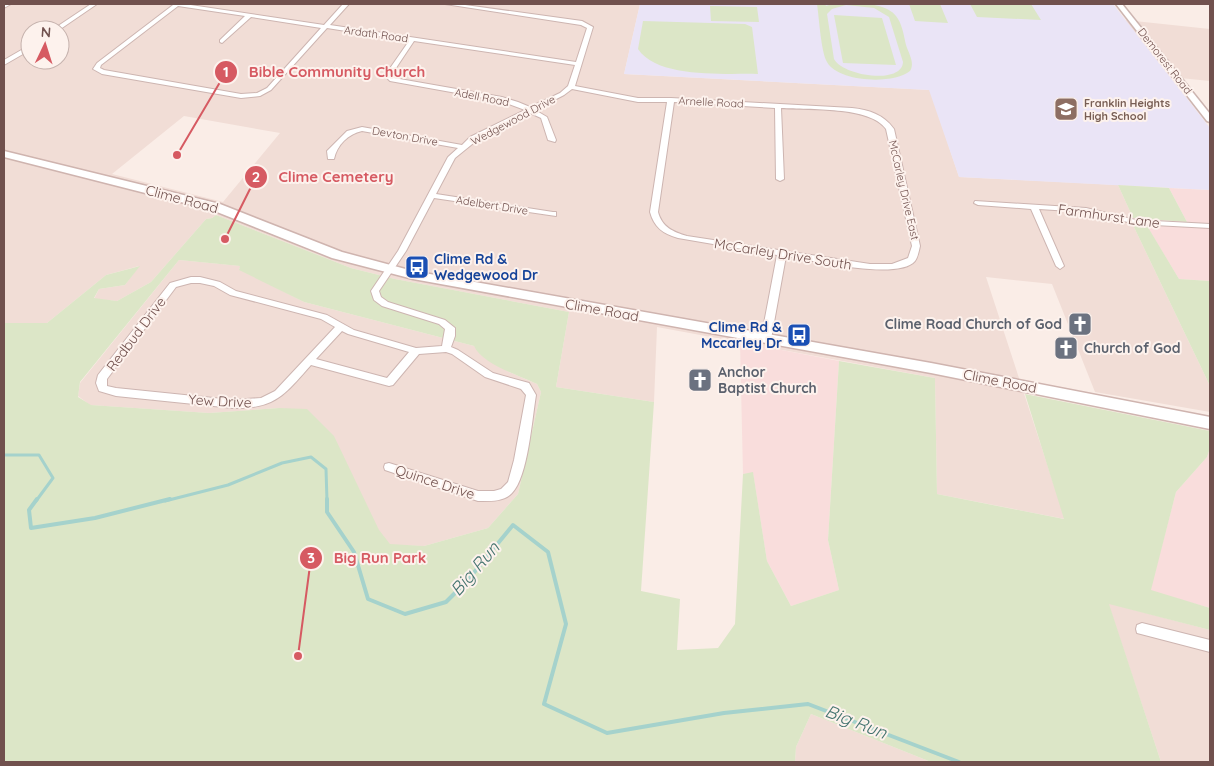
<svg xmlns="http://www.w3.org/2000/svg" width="1214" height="766" font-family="Quicksand,sans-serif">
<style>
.residential{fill:#f1ddd6;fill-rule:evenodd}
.commercial{fill:#f9dddc}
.education{fill:#eae4f6}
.green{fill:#dce6c7;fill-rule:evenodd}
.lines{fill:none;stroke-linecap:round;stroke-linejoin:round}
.stream-far1{stroke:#a5d2cc;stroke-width:3}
.stream{stroke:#a5d2cc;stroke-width:4}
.minor-casing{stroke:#cdb5b1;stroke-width:2}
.tertiary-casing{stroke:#cdb5b1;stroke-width:3}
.secondary-casing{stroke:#cfb4af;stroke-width:3}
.minor{fill:#fff;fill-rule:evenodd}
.tertiary{fill:#fff;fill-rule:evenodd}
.secondary{fill:#fff;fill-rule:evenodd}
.labels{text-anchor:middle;stroke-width:4;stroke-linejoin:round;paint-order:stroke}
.far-street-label{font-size:11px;fill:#71514e;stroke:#fdf2ed}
.far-education-label{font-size:11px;font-weight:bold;fill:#785e54;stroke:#fdf2ed;text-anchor:start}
.street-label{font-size:14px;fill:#71514e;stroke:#fdf2ed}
.transit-label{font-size:14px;font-weight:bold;fill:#164399;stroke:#fdf2ed;text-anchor:start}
.worship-label{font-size:14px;font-weight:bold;fill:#5b616d;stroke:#fdf2ed;text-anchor:start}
.near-water-label{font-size:18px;font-style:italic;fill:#44746f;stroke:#fdf2ed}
.leader{fill:none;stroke:#d65a62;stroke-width:2}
.callout-dot{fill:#d65a62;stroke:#fdf2ed;stroke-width:2}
.mark-label{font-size:15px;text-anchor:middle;font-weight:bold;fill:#fff}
.callout-label{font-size:15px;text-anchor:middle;font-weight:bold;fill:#d65a62;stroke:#fdf2ed;stroke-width:4;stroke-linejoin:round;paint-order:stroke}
</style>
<rect width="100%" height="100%" fill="#faede7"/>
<path class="residential" d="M4,4H640L624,74L930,90L959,177L1118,185L1133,218L1132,223L1210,386V412L1095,392L1052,284L986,277L1065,519L937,494L935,378L657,327L654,402L556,387L569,312L395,279L351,268L216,215L212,218L206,219L151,282L117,301L94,299L99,289L125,285L139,266L106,275L47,323H4ZM30,30H60V60H30ZM184,116L280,133L223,202L112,174Z
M1125,20L1210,29V81L1170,77Z
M179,260L241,266L239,269L304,302L474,346L507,371L537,384L541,392L518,494L488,528L424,546L390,545L279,408L209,413L90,405L78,396L80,383Z
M1108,603L1210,630V762H1161Z
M811,714L931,762H795L796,747Z"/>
<path class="commercial" d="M1169,188L1210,190V281L1179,279L1143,220L1187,222Z
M740,342L839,361L828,540L839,590L791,606L767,561L753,473L743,474Z
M1210,448V608L1150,591L1176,492L1207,457Z"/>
<path class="education" d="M640,4H1113L1210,128V190L959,177L929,90L624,74Z"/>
<path class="green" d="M817,4H825L826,6C842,0 885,1 896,16C902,23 904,36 906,45C909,54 915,63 910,71C893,85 838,82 827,62C821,52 819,17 817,4ZM846,5L874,8L889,17L903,62C902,85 843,76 834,59L827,14L832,9Z
M909,4H940L948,23L915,21Z
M970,4H1031L1041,20L977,17Z
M710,6L757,7L759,22L711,21Z
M834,15L882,18L896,65L843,63Z
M643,21L745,24L752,27L758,74C725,73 658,79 638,49Z
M1118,185L1169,188L1187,222L1133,218Z
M216,215L351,268L395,279L569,312L556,387L654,402L641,591L680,599L677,650L718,648L735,624L743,474L753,472L767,561L791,606L839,590L828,540L839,361L935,378L937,494L1064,519L1025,394L1210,431V448L1207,457L1176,492L1151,590L1210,608V630L1109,604L1161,762H931L811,714L796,747L795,762H4V323H47L106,275L140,266L125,285L99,289L94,298L117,301L151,282L206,219L212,218ZM179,260L240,266L239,270L304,302L474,346C482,364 520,376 537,384L541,392L518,494L488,528L424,546L390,544L379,530L334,436L307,409L279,408L209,413L91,405L78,397L80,382Z
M1132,223L1146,224L1179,279L1210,281V386Z"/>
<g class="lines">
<path class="stream-far1" d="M4,455H39L53,478L36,501
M165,501L228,485L282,463L311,457L326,469L327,501"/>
<path class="stream" d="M37,499L29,510L31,528L95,518L170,499
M327,499V512L354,552L368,599L405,614L446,602L467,581L513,525L548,552L566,624L544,704L607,733L724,713L808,704L959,762"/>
<g class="minor-casing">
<path id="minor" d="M4,4H11L4,8Z
M91,4H97L59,30H52Z
M171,4H184L324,25L343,4H349L330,25L576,62L587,28L581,25L445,4H458L582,21L593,27L575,86L638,98H671L852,108C869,110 883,114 894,129L920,246C919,250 918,257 915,261C898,281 811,260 786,256L771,339L766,342L763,341L761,339L777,255L678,238C663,234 654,227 650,212L667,102H638L572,89L564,95L535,110L547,117L556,140L555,142L548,140L541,118L530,113L476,141L455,158L436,194L553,212H556V216L434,198L406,251L379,291L381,297L388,302L445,320L455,328V336L451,347L458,350L493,373L529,383L536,395C532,419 528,477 512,493C504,502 489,501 478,501L385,470L384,467L385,464L389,463L478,491H494L501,489L508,482L514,460L526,395L521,389L485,377L452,354L446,352L419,354L393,385L389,386L311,365C285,394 276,409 233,408L116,396L99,391L96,383L98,375L170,283L191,277H200L220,282L236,291L327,315L354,330L416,348L442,346L445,329L439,324L382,306L374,300L371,291L398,251L448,157L458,148L362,131C348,134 337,145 334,159H328L327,151L347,131L362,127L462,145L470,137L525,110L501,101L390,81L386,77V74L409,41L327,28L271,90L260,96L241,98L102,74L93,69L97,63L173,5ZM178,6L245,16L220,40V42L222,43L251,17L321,28L267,88L257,93L241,94L104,70L100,68L101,65ZM414,41L575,65L568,86L560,93L530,107L518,102L502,97L394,78L392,74ZM674,102L775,108L776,179L780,181L784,179L781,108C809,110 870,106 886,129L912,246L908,258L892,264H870L687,236C673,232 662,227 658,212ZM191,283H200L214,286L230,295L321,319L335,327L275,391L261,398L233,400L116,388L107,386V379L176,287ZM342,331L348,334L409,352L387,378L316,359Z
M30,45V50L4,65V60Z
M975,201L1086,208L1136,220L1210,224V228L1136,224L1086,212L1039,209L1064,266L1060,269L1056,266L1031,209L978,205L974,203Z
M1142,623L1210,640V652L1137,633L1136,629L1137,625Z"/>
</g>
<g class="tertiary-casing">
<path id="tertiary" d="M1116,4H1122L1210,114V122L1207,121Z"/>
</g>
<g class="secondary-casing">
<path id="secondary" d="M4,151L220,204L342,252L413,271L931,363L1210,417V429L931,373L413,279L332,258L212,210L4,157Z"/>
</g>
<use href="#minor" class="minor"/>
<use href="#tertiary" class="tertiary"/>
<use href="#secondary" class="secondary"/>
</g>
<defs>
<g id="school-square" transform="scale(1.25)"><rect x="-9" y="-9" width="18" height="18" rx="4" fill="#8d6e63" stroke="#fdf2ed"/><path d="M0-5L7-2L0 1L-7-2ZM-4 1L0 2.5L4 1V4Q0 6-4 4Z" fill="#fff"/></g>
<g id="bus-square" transform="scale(1.25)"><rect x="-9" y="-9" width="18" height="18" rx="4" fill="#1a4fb4" stroke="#fdf2ed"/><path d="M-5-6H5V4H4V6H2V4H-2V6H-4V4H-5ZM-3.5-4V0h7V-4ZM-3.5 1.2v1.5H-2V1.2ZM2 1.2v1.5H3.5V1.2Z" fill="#fff"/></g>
<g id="church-square" transform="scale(1.25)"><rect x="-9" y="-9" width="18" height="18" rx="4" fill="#6b7280" stroke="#fdf2ed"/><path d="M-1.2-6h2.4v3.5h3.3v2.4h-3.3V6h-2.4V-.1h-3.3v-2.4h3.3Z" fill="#fff"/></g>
</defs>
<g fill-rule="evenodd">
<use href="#school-square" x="1066" y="109"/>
<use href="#bus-square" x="417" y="267"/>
<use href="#church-square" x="1080" y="324"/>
<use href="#bus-square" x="799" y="335"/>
<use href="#church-square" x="1066" y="348"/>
<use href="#church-square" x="700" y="380"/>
</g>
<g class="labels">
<g class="far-street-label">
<text transform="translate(376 34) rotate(8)" y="4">Ardath Road</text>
<text transform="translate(1165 61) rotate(52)" y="4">Demorest Road</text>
<text transform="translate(482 97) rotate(11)" y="4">Adell Road</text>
<text transform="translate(711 102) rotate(3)" y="4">Arnelle Road</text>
<text transform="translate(513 120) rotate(-28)" y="4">Wedgewood Drive</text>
<text transform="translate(405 136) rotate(10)" y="4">Devton Drive</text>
<text transform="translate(904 190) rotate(77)" y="4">McCarley Drive East</text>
<text transform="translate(492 205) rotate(9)" y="4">Adelbert Drive</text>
</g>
<g class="far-education-label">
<text x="1084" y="107">Franklin Heights<tspan x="1084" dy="13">High School</tspan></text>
</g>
<g class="street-label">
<text transform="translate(182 199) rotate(15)" y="5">Clime Road</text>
<text transform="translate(1109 216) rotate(8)" y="5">Farmhurst Lane</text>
<text transform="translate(783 254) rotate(9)" y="5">McCarley Drive South</text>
<text transform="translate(602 310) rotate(10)" y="5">Clime Road</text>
<text transform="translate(136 334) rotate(-53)" y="5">Redbud Drive</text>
<text transform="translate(1000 381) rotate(11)" y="5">Clime Road</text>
<text transform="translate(220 401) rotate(3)" y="5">Yew Drive</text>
<text transform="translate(435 482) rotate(18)" y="5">Quince Drive</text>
</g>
<g class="transit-label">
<text x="434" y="264">Clime Rd &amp;<tspan x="434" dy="16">Wedgewood Dr</tspan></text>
<text x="782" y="332" text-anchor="end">Clime Rd &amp;<tspan x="782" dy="16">Mccarley Dr</tspan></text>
</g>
<g class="worship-label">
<text x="1062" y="329" text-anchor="end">Clime Road Church of God</text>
<text x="1084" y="353">Church of God</text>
<text x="718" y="377">Anchor<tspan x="718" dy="16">Baptist Church</tspan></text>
</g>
<g class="near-water-label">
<text transform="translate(475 569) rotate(-49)" y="6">Big Run</text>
<text transform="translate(856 722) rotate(21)" y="6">Big Run</text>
</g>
</g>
<path class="leader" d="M177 155L226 72M225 239L256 177M298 656L311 558"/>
<g class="callout-dot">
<circle cx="177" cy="155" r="5"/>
<circle cx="225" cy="239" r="5"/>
<circle cx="298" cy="656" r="5"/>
<circle cx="226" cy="72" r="12"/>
<circle cx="256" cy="177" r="12"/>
<circle cx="311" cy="558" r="12"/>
</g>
<g class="mark-label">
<text x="226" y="77">1</text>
<text x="256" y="182">2</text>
<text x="311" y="563">3</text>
</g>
<g class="callout-label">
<text x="337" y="77">Bible Community Church</text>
<text x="336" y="182">Clime Cemetery</text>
<text x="380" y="563">Big Run Park</text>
</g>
<rect width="1214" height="766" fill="none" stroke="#71514e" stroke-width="10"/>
<g transform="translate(45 45) rotate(4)"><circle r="24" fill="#fdf2ed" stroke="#c5b2ad"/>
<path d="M0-4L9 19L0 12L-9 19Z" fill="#d65a62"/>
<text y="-8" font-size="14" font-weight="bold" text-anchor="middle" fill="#71514e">N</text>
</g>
</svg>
